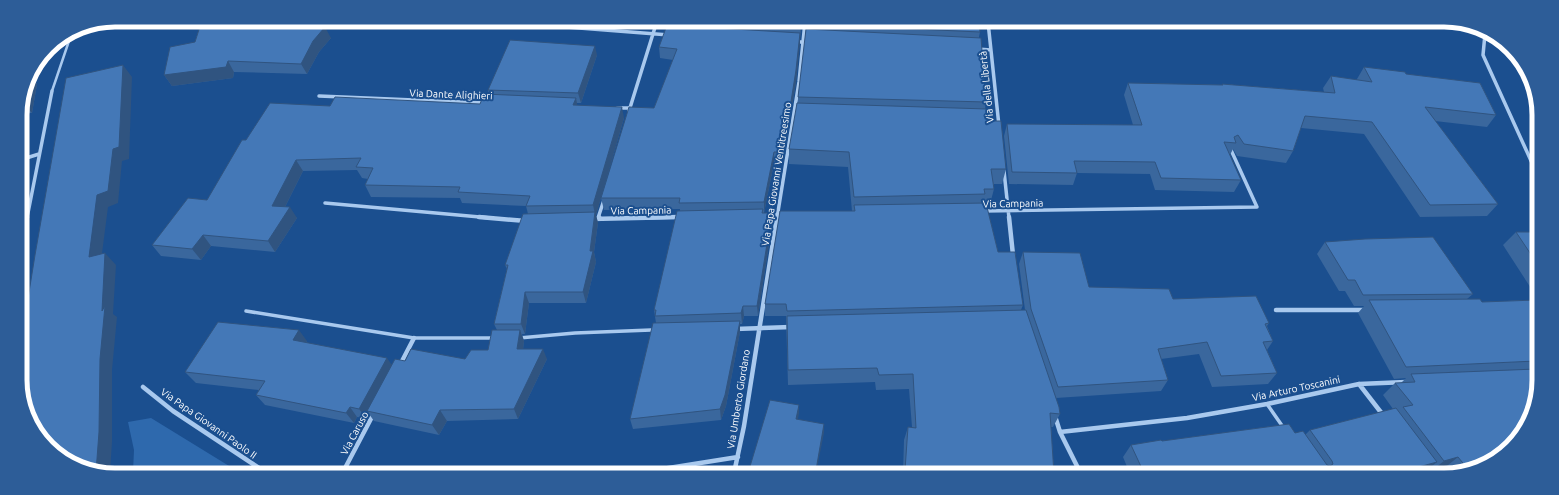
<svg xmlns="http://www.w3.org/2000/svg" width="1559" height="495" font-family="Ubuntu,sans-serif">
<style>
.green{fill:#2e69ad}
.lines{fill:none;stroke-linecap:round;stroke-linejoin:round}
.service-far1{stroke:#a9c9ee;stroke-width:2.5}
.service{stroke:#a9c9ee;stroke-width:3.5}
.minor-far1{stroke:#a9c9ee;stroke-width:3.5}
.minor{stroke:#a9c9ee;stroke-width:4.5}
.wall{fill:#3a679d}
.shaded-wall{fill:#305480}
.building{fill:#4478b7;stroke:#305480}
.labels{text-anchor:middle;stroke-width:4;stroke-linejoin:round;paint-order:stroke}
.street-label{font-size:10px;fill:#fff;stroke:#1b4f8f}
.rim{fill:none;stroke:#fff;stroke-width:5}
</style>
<rect width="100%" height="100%" fill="#1b4f8f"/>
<path class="green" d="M151,418L234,469L236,472H133L134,450L128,422Z"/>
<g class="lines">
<path class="service-far1" d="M52,91L72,32"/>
<path class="service" d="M246,311L414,338H494
M519,338L575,333L651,330
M1267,404L1283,427"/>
<path class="minor-far1" d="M490,21L669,35
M988,22L999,126
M1485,34L1483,55L1537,174
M795,42H810
M977,49L991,50
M319,96L485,103
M617,108H630
M629,111L657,21
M20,160L39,154
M1004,171L1009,218
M325,203L491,218
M983,211L1257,207L1231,150
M767,215H784
M27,218L52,91
M598,218L604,200
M643,218L680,217
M777,218L799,82L805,22"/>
<path class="minor" d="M479,217L526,221
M1009,217L1013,255
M591,219L680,217
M598,219L599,217
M21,247L27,217
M1276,310H1365
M735,329L791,327
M400,365L414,338
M1359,384L1383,415
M143,387L173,411L265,472
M1055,416L1060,432L1081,474
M1060,432L1187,418L1267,404L1359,384L1406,382
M1421,467L1427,475
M343,472L374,413
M637,473L738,457
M734,473L744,426L777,217"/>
</g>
<path class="wall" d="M202,20H290L289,25L331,38L319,52L307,74L234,72L233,78L172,86L164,75L195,42Z
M669,21L802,22L800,38L796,82L783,164L774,163L764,213H772V224L758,316H744L742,324H740V332L726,406L721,420L633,429L630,419L656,323L654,310L680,211V209L604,210L601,198L654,108L673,60L660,58L659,47L670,25Z
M807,22L980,32L979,37L986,102L985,109L988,121L1006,169L1002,184H994V189L990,204H986L998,252L1023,305L1021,310H1025L1019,264L1023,252L1089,287L1173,299L1269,323L1267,326L1273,341L1267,350L1277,373L1268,384L1212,387L1199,354L1161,359L1168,380L1161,391L1056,398L1060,414L1053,427H1051L1054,474H903L904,440L908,427H912L909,389L876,390L875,382L788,385L786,316H765V304L852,211L848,167L789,164V149L798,103V97L807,29Z
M597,55L581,103H577V105L624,118L596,215L598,223L594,252L596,262L586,303H529L525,334H522L524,341L523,349L547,359L518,419L447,421L439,435L374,421L369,414L367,419L357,417L354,423L265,405L256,395L259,390L196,383L185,372L307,341L306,343L392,365L405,361L465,359L488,350L497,330L494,324L507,269L505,265L528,214L526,206L462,203L460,198L371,197L365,185L368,179L362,178L357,170L303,171L285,207L297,218L275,252L211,246L201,260L161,256L152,245L207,200L246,140L330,106L480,104L489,95L488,90Z
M1364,67L1406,74L1496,115L1487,127L1435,121L1498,204L1487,216L1420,217L1364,134L1301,128L1293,151L1286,163L1237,156L1233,149L1230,155L1241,180L1234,192L1155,190L1150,174L1077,173L1073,185L1009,184L1004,136L1007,124L1133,125L1124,95L1128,83L1222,85V84L1324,92L1323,88L1331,76L1357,80V79Z
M30,75L37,84L32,113H28L20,154V109L27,79Z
M1516,232H1537L1536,296L1503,245Z
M1325,242L1473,294L1467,299L1482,302L1536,300V405L1502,455L1450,475H1448L1443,469L1430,472L1428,470L1422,474L1419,475L1130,474L1123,457L1131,445L1162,441L1295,433L1305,435L1310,430L1393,409L1383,395L1395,383H1401L1406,378L1394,379L1358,313L1364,306H1354L1345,291H1339L1317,254Z"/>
<path class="shaded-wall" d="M282,20H290L287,35L281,24Z
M801,22H802L800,38Z
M325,27L331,38L319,52L307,74L301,64L313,41Z
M800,33V44L796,82L783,164V152Z
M595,46L597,55L581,103L578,93Z
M228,61L234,72L233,78L172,86L164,75Z
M123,65L132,77L129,159L122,161L118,203L108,207L100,269L89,257L97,195Z
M30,75L37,84L32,113L22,102L27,79Z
M576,98L578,109L573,105Z
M21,104L28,113L20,154V109Z
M622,107L624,118L596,215L598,223L594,252L596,262L586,303L583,292L590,251L595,214L593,205Z
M774,152V163L764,213V202Z
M296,160L303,171L280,217L272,206Z
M290,207L297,218L275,252L268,241Z
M772,213V224L758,316L757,306Z
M203,235L211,246L201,260L192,249Z
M105,253L116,265L113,314L117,317L112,370V442L110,472H96L100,359L102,311Z
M525,292L529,303L525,334L521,324Z
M743,306L744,316L742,324L741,313Z
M740,321V332L726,406L721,420L720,409Z
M299,330L307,341L301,351L293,340Z
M520,330L524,341L522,360L517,349Z
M543,349L547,359L518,419L514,409Z
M387,358L394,368L367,411L369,414L367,419L359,409Z
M799,405V414L796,428V419Z
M350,407L357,417L354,423L346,413Z
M440,410L447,421L439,435L432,425Z
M824,424V433L816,473V470Z
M1458,457L1443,469L1430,472L1444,461Z
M1437,462L1422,474L1419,475H1389Z"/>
<path class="building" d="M202,20H282L281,24L325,27L313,41L301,64L228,61L226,67L164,75L170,47L195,42Z
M760,22H801L800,24Z
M807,22H979L980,32L807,24Z
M667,25L800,33L796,70L783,152H774L764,202L679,203L680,198H601L629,107L654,108L677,49L659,47Z
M806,29L981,38L986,102L798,97Z
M510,40L595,46L578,93L488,90Z
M123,65L119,147L113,149L108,191L97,195L89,257L105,253L102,311L105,306L100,359L99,432L96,472H90L44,443L22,398L21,342L35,255L66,78Z
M1364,67L1405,72L1406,74L1480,83L1496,115L1425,107L1498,204L1430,205L1372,122L1305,116L1293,151L1244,144L1238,135L1234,137L1236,143L1224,142L1241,180L1161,178L1155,162L1074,161L1077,173L1012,172L1007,124L1142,125L1128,83L1223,85L1222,84L1335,93L1331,76L1372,82Z
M484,94L576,98L573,105L622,107L593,205L526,206L530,196L458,192L460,187L365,185L373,168L356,167L361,158L296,160L272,206L290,207L268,241L203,235L192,249L152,245L188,198L207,200L242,140H246L270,103L330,106L335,97L480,104Z
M797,103L987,109L988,121H1001L1006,169H991L994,189H984L985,194L854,197L849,152L789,149Z
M986,203L998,252H1015L1023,305L787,311L786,304H765L780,211H855L854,205Z
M763,209L762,213H772L757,306H743L741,313L655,316L656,310H654L677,211Z
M595,212L590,251H593L583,292H525L521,324H494L508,265H505L523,214Z
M1516,232H1537L1536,262Z
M1433,237L1473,294L1363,295L1355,280H1348L1325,242L1365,239Z
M1023,252L1080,253L1089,287L1169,289L1173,299L1256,296L1269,323L1265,324L1273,341L1263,342L1277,373L1221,376L1207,342L1158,349L1168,380L1058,387L1031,309Z
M1480,299L1482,302L1536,300V361L1406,367L1369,300Z
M1026,310L1059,407L1060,414L1050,413L1054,474H907V471L905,470L908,427L916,428L913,374L879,375L877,368L788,370L787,316Z
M740,321L725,395L720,409L630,419L653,323Z
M218,322L299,330L293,340L387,358L359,409L350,407L346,413L256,395L265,381L185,372Z
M492,330H520L517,349H543L514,409L440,410L432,425L367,411L395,359L405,361L411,349L465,359L471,350H488Z
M1536,369V405L1502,455L1467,468L1458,457L1444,461L1403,407L1413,405L1395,383L1415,382L1411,374Z
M770,400L799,405L796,419L824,424L816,470L824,473H748Z
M1396,408L1437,462L1389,475L1138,474L1144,473L1131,445L1161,440L1162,441L1289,424L1295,433L1303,431L1327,465L1330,466L1333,464L1332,461L1310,430Z"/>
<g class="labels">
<g class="street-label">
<text transform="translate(986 87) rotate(-96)" y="4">Via della Libertà</text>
<text transform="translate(451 94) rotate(2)" y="4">Via Dante Alighieri</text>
<text transform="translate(776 174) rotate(-81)" y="4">Via Papa Giovanni Ventitreesimo</text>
<text transform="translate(1013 203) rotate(-1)" y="4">Via Campania</text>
<text transform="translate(641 210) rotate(-1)" y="4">Via Campania</text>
<text transform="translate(1296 388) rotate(-12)" y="4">Via Arturo Toscanini</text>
<text transform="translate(738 399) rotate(-81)" y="4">Via Umberto Giordano</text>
<text transform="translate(209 423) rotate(35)" y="4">Via Papa Giovanni Paolo II</text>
<text transform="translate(354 433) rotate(-62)" y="4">Via Caruso</text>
</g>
</g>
<path d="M0 0H1559V495H0ZM115 27H1444A88 88 0 0 1 1532 115V380A88 88 0 0 1 1444 468H115A88 88 0 0 1 27 380V115A88 88 0 0 1 115 27Z" fill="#2d5d98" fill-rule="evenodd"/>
<path class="rim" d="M115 27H1444A88 88 0 0 1 1532 115V380A88 88 0 0 1 1444 468H115A88 88 0 0 1 27 380V115A88 88 0 0 1 115 27Z"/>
</svg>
